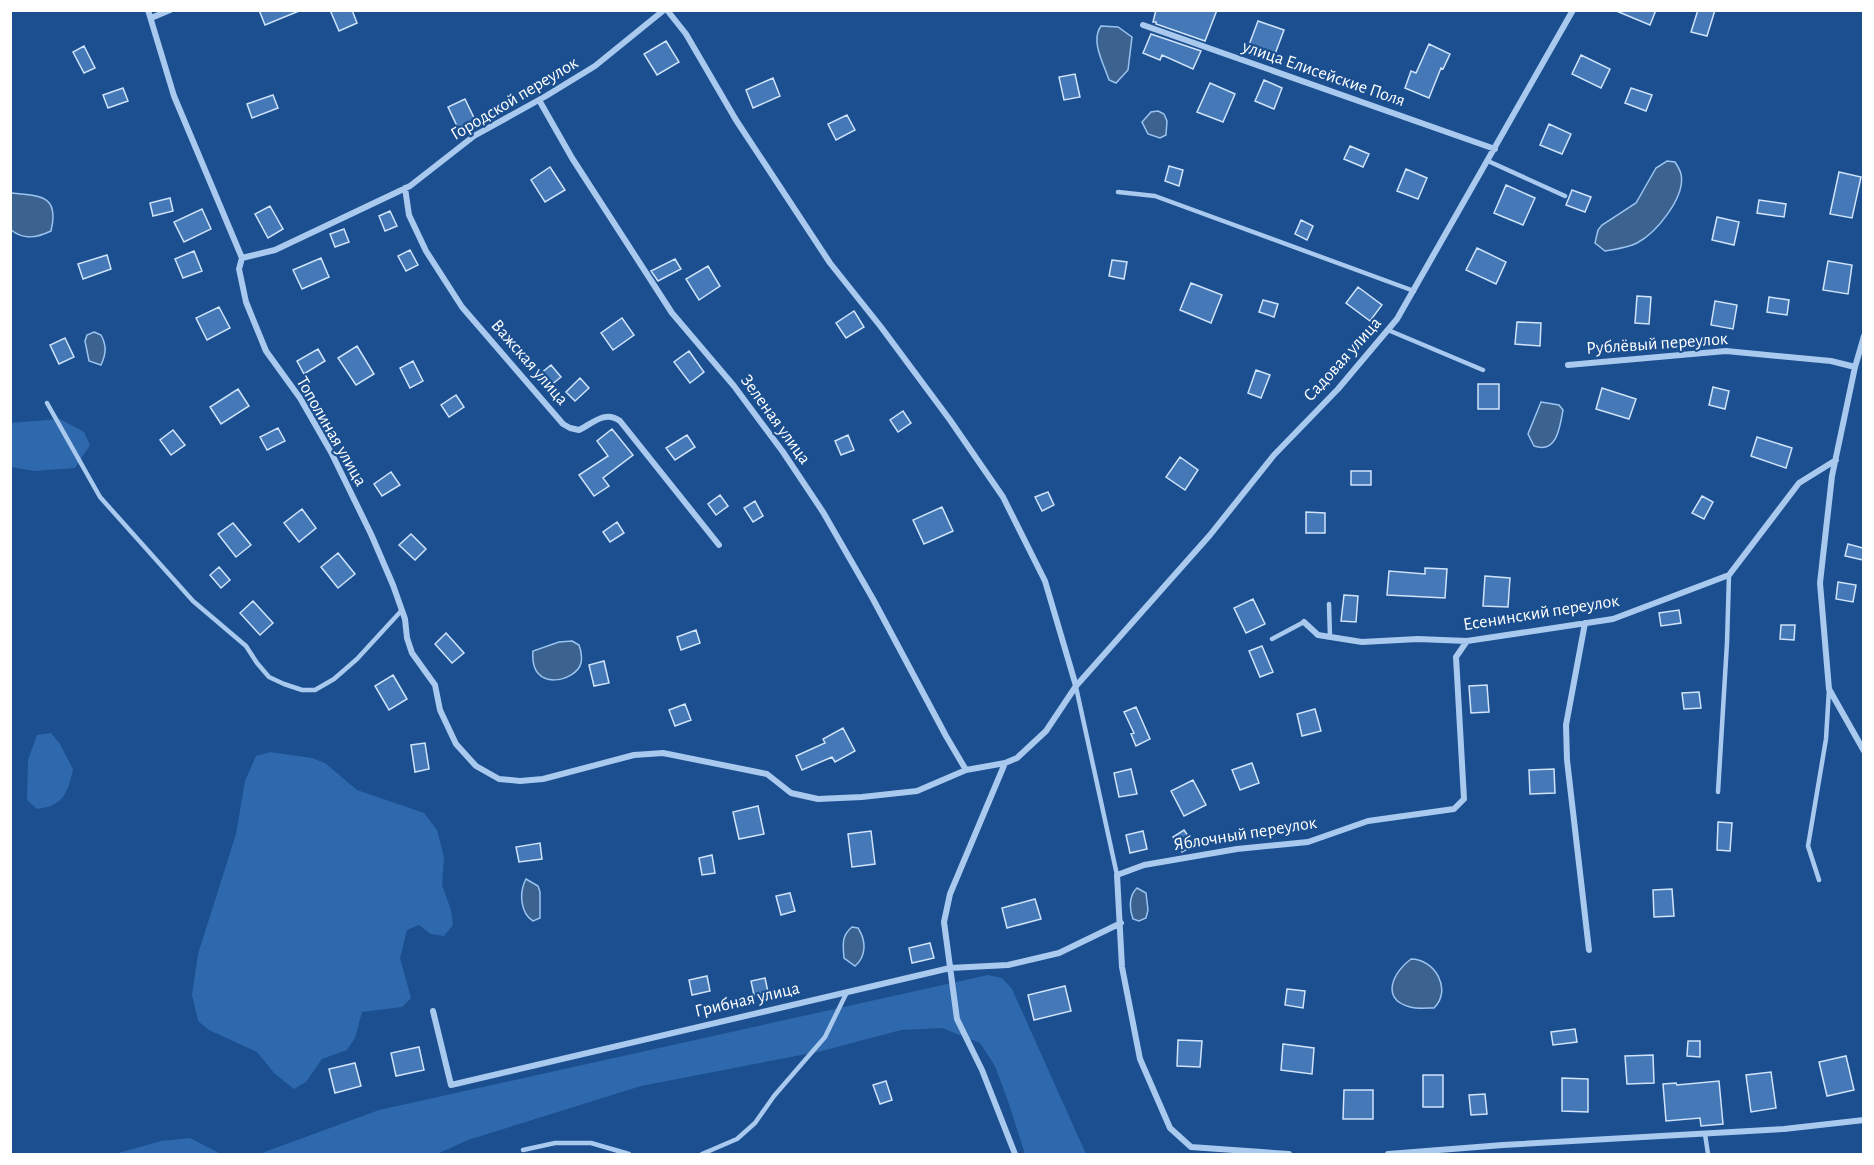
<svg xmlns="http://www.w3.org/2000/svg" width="1874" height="1165" font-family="'Alegreya Sans',sans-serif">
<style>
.green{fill:#2e69ad}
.water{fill:#3c6290;stroke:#9cc4f0;stroke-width:1.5}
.building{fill:#4478b7;stroke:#cfe3fa;stroke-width:1.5}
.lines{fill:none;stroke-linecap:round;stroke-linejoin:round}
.lane{stroke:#a9c9ee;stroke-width:4.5}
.street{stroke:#a9c9ee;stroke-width:6}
.labels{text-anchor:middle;stroke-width:4.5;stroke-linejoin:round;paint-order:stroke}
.street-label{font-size:18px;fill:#fff;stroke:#1b4f8f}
</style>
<rect width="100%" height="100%" fill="#1b4f8f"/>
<path class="green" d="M60,419L84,432L90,445L75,468L34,471L11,467L10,423Z
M51,733L60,744L73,769C68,792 64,806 37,809L27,800L28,760L37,735Z
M270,752L312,758L325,763L357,790L424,813L437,830L444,857L442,885L451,910L453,925L444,936L431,934L419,925L407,930L400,958L411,998L402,1007L362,1012L355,1038L347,1050L322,1059L306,1082L294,1089L274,1073L257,1052L209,1030L198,1021L192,995L198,954L236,834L245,781L256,756Z
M988,975L1002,978L1012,989L1086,1154H1025L1009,1104L995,1066L980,1043L942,1028L901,1030L822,1051L641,1086L468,1140L437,1154H259L379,1110Z
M190,1138L221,1154H115L161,1141Z"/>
<path class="water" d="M1101,26L1118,27L1132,37L1128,70L1116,83L1109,80C1104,64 1090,41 1101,26Z
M1158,111L1164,114L1167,121L1166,135L1160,138L1148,134L1142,122L1151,112Z
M1667,161L1675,162C1677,165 1680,170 1681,174C1686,197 1656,233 1637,243C1627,248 1616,249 1605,251L1595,243L1598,230L1602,225L1636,203L1656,168Z
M11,193C39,196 60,194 51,231C36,238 24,240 11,230Z
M94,332L101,335C107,346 106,354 101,365L89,361L85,341L87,335Z
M1541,402L1559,405L1563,410C1560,427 1557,454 1534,446L1528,434Z
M572,641L579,645C581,650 582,658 581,663C577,681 529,694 533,651L559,642Z
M526,879L538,886L540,892V918L533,921C520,913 519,892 526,879Z
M1137,888L1146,893L1148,910L1146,918L1139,921L1133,919C1129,909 1129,895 1137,888Z
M852,927L858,928C866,940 867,956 855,966L844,958C843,945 841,936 852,927Z
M1411,959C1434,959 1453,989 1434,1008C1427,1008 1417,1009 1410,1007C1380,999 1393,972 1411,959Z"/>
<path class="building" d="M259,10H299V11L265,25Z
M330,10H352L357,23L339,31Z
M1156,10H1217L1205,41L1156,24V22H1153Z
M1614,10H1656L1650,25Z
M1698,10H1715L1707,36L1691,32Z
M1258,21L1284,30L1272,62L1246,53Z
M1151,34L1201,51L1193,69L1162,55L1160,60L1143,53Z
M666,41L679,62L657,75L644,54Z
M1429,44L1450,54L1443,69L1441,68L1429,98L1405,88L1411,71L1416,73Z
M84,46L95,68L84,73L73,52Z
M1581,55L1610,69L1601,88L1572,74Z
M1075,74L1080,97L1064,100L1059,77Z
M773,78L780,96L753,108L746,90Z
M1264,80L1282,88L1274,109L1255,101Z
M1210,83L1235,94L1223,122L1197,112Z
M123,88L128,101L108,108L103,95Z
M1631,88L1652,95L1646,111L1625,103Z
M273,95L278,108L252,118L247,104Z
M465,99L475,120L458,128L448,107Z
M847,115L855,130L836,140L828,124Z
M1549,124L1571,134L1562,154L1540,145Z
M1350,146L1369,154L1363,167L1344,159Z
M1169,166L1183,170L1179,186L1165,181Z
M550,167L565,190L545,202L531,180Z
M1406,169L1427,178L1418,199L1397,191Z
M1839,172L1861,177L1852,218L1830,214Z
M1506,185L1535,198L1523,225L1494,213Z
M1572,190L1591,197L1585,212L1566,205Z
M170,198L173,211L153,216L150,203Z
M1759,200L1786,204L1784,217L1757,213Z
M270,206L283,229L268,238L255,214Z
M202,209L211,229L184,242L174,222Z
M390,211L397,226L385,231L379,216Z
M1717,217L1739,222L1734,245L1712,240Z
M1301,220L1313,226L1307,240L1295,234Z
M344,229L349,242L335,247L330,234Z
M1477,248L1506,262L1496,284L1466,270Z
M410,250L418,265L406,271L398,256Z
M194,251L202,271L183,278L175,259Z
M107,255L111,269L83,279L78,264Z
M321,258L329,277L302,289L293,270Z
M675,259L681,269L658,281L651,271Z
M1112,260L1127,262L1124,279L1109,276Z
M1828,261L1852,265L1848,294L1823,290Z
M708,266L720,286L699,300L686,279Z
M1191,283L1222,295L1211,323L1180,310Z
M1358,287L1382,305L1370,321L1346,303Z
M1637,296L1651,297L1649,324L1635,323Z
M1769,297L1789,300L1787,315L1767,312Z
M1263,300L1278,304L1274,317L1259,312Z
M1715,301L1737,305L1733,329L1711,325Z
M219,307L230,328L207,340L196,318Z
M854,311L864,327L846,338L836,323Z
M622,318L634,335L613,350L601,333Z
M1517,322L1541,323L1540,346L1515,344Z
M65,338L74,357L59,364L50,345Z
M357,346L374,374L356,385L338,358Z
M318,349L325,361L304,374L297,361Z
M689,351L704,372L690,383L674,362Z
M413,361L423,381L410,388L400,368Z
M551,365L561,377L550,386L540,374Z
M1256,370L1270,375L1261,398L1248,393Z
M580,378L589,388L575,401L566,392Z
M1478,384H1499V409H1478Z
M1713,387L1729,391L1725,409L1709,405Z
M1602,388L1636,399L1629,419L1596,409Z
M238,389L249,406L221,424L210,407Z
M456,395L464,407L449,417L441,405Z
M903,411L911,423L898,432L890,420Z
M278,428L285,441L267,450L260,437Z
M612,429L633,455L603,478L609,486L594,496L579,475L608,456L597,441Z
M173,430L185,445L171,455L160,440Z
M687,435L695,447L675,460L666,448Z
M848,435L854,450L841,455L835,441Z
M1757,437L1792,448L1786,468L1751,456Z
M1180,457L1198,470L1185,490L1166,477Z
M1351,471H1371V485H1351Z
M391,472L400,485L382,496L374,484Z
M1048,492L1054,505L1042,511L1035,497Z
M720,495L728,506L716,515L708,504Z
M1702,496L1713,502L1704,519L1692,513Z
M755,501L763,516L753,522L744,508Z
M942,507L953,531L924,544L913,520Z
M302,509L316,528L299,542L284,523Z
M1306,512L1325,513V533H1306Z
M617,522L624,533L610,542L603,532Z
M233,523L251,545L236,557L218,534Z
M411,534L426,549L415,560L399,545Z
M1848,544L1863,548V560L1845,556Z
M338,553L355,574L338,588L321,567Z
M219,567L230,580L221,588L210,575Z
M1425,568L1447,569L1445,598L1387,595L1389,571L1425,574Z
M1485,576L1510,578L1508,607L1483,606Z
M1838,582L1856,585L1853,602L1836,599Z
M1344,595L1358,596L1356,622L1341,621Z
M1253,599L1265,624L1246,633L1234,608Z
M253,601L273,623L260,635L240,613Z
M1679,610L1681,623L1661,626L1659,613Z
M1781,625H1795L1794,640L1780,639Z
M696,630L700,643L681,650L677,637Z
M446,633L464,653L452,663L435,644Z
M1262,646L1273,672L1260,677L1249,651Z
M604,661L609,683L594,686L589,665Z
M393,675L407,699L389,710L375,686Z
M1487,685L1489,712L1471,713L1469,686Z
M1699,692L1701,708L1684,709L1682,693Z
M685,704L691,720L675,726L669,710Z
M1136,707L1150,739L1136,746L1131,734L1134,733L1124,712Z
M1315,709L1321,731L1302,736L1297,714Z
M843,728L855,751L835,762L832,757L802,770L796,756L825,743L823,739Z
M425,743L429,769L415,772L411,745Z
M1252,763L1259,783L1240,790L1232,770Z
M1131,769L1137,794L1119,797L1114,773Z
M1554,769L1555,793L1530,794L1529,770Z
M1193,780L1206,805L1184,816L1171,791Z
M758,806L764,834L739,839L733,812Z
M1718,822L1732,823L1730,851L1717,850Z
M1184,830L1194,845L1182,852L1173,837Z
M871,831L875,864L852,867L848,834Z
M1143,831L1147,849L1130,853L1126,835Z
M540,843L542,859L519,862L516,847Z
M712,855L715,873L702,875L699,858Z
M1672,889L1674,916L1654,917L1653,890Z
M790,893L795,911L781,915L776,896Z
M1035,899L1041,919L1007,928L1002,908Z
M930,943L934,958L912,963L909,948Z
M707,976L710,991L692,995L689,980Z
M765,978L768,992L754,995L751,981Z
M1065,986L1071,1011L1034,1020L1028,995Z
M1287,989L1305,991L1303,1008L1285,1005Z
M1575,1029L1577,1042L1553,1045L1551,1032Z
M1178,1040L1202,1041L1200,1067L1177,1066Z
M1688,1041H1700V1057L1687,1056Z
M1283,1044L1314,1048L1312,1074L1281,1070Z
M419,1047L424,1070L396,1076L391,1053Z
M1653,1055L1654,1083L1627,1084L1625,1056Z
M1846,1056L1854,1090L1827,1096L1819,1062Z
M355,1063L361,1086L335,1093L329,1069Z
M1771,1072L1776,1108L1751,1112L1746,1075Z
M1423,1075H1443V1107H1423Z
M1562,1078L1588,1079V1112L1562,1111Z
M886,1081L892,1100L880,1104L873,1085Z
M1719,1081L1723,1124L1701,1126L1700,1118L1666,1121L1663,1084L1676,1083L1677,1085Z
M1344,1090H1373V1119H1343Z
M1485,1094L1487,1114L1471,1115L1469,1095Z"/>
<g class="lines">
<path class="lane" d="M1488,161L1565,196
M1118,192L1155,196L1414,291
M1388,330L1483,370
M47,403L100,497L193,601L246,646L257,663L269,677L284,684L302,690H315L334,679L357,659L402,610
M1329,604L1330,637
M1272,639L1304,622
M1076,687L1117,875
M1718,792L1727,643L1729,575
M1819,880L1808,846L1826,739L1829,689
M1705,1134L1708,1154
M523,1150L555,1143H591L629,1154
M702,1154L737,1139L755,1123L774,1096L825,1037L847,992"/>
<path class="street" d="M148,10L174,96L242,258
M667,10L686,34L736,120L830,263L881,327L950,420L1003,497L1045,581L1076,686
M151,18L170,10
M1143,25L1495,149
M539,100L572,158L672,313L734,386L783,452L823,512L873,599L946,736L966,770
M405,188L409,215L426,251L462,307L563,424L570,428L579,430C593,423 605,410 620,421L719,545
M242,258L239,269L246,302L266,351L300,398L331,452L371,534L393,585L405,619L407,638L412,653L435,685L440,710L456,744L476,766L499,779L520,781L543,779L634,755L663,753L767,774L791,793L818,799L862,797L917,791L966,770L1005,763L1017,758L1046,731L1076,686L1210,535L1274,455L1338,389L1397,319L1573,10
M242,258L275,250L410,186L474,136L546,96L595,66L664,10
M1864,336L1855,367L1832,476L1820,583L1829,689L1864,751
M1568,365L1726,351L1831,361L1855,367
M1304,622L1318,635L1362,642L1418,639L1467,641L1613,619L1729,575L1799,483L1836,460
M1585,623L1566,725L1567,760L1589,950
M1005,763L950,894L944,922L957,1019L982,1070L1015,1154
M433,1011L451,1085L950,968L1008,965L1059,953L1121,923
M1289,1154L1191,1147L1170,1128L1140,1059L1122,967L1117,875L1144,865L1237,849L1308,842L1368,821L1454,809L1464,799L1456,657L1467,641
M1388,1154L1503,1145L1784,1129L1864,1120"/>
</g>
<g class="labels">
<g class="street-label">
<text transform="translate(1324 73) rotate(19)" y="6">улица Елисейские Поля</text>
<text transform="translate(514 98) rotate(-31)" y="6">Городской переулок</text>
<text transform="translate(1657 343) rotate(-4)" y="6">Рублёвый переулок</text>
<text transform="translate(1342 359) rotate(-48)" y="6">Садовая улица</text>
<text transform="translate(530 362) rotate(49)" y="6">Важская улица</text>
<text transform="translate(776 419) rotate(54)" y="6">Зеленая улица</text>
<text transform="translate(332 431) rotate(60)" y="6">Тополиная улица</text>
<text transform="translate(1541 612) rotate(-9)" y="6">Есенинский переулок</text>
<text transform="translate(1245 833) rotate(-9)" y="6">Яблочный переулок</text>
<text transform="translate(747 999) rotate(-13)" y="6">Грибная улица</text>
</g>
</g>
<rect width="1874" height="1165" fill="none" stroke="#ffffff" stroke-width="24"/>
</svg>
